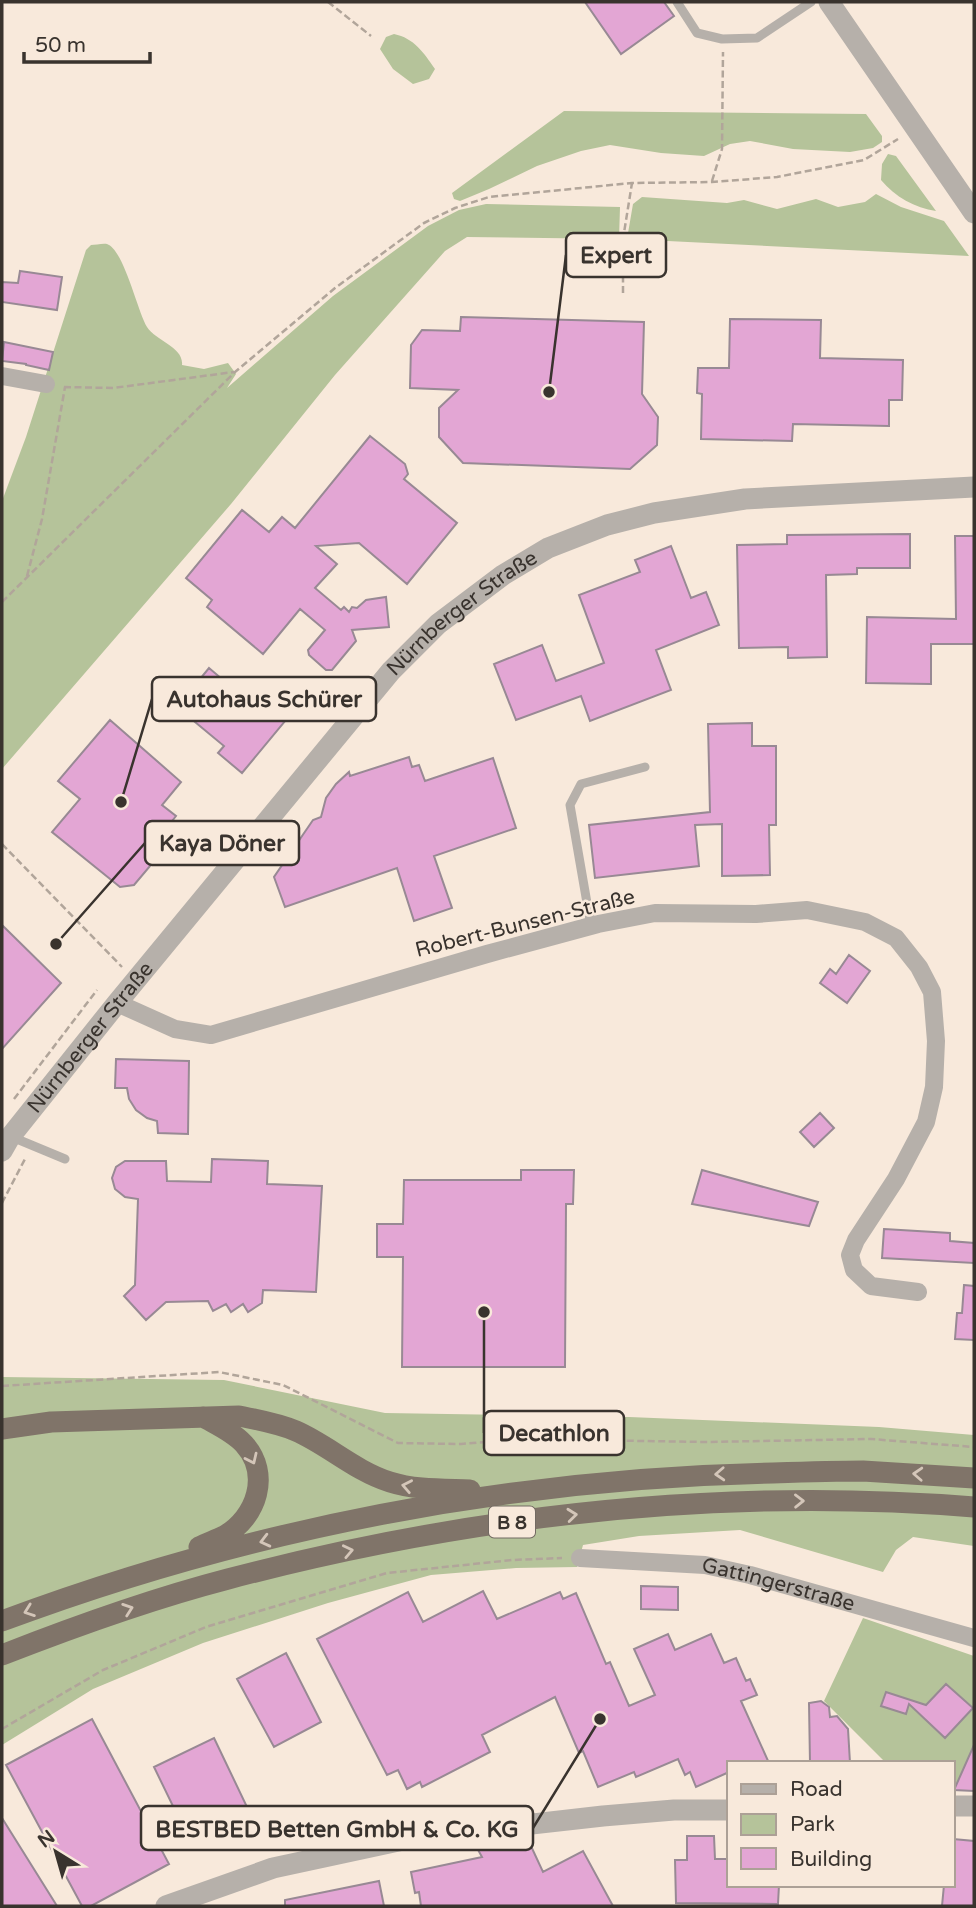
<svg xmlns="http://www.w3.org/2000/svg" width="976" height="1908" font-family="'Varela Round',sans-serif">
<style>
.green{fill:#b5c39a}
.building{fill:#e3a6d4;stroke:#988994;stroke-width:2}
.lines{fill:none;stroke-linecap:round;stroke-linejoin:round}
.path{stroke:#b1a59a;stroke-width:2.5;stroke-dasharray:7 3.5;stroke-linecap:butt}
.service{stroke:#b6b0aa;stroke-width:9}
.minor{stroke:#b6b0aa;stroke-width:18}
.tertiary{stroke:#b6b0aa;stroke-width:21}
.trunk{stroke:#807469;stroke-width:21}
.oneway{stroke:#d4c6b9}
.labels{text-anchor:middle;stroke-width:5;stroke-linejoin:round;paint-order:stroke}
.shield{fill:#f8e9db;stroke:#726a62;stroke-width:2}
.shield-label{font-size:19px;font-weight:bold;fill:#39332e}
.street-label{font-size:21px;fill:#39332e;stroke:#f8e9db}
.leader{fill:none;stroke:#39332e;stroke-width:2.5}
.callout-dot{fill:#39332e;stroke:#f8e9db;stroke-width:2.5}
.callout{fill:#f8e9db;stroke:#39332e;stroke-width:2.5}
.callout-label{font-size:23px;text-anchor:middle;font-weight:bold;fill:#39332e}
</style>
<rect width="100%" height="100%" fill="#f8e9db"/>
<path class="green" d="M394,34C414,38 424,53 435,69L429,79L413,84L393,69L380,49L386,37Z
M564,111L866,114L882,136V142L873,148L850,152L793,149L750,141L730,144L704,156L661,153L610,145L581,151L537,166L489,189L460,201L454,199L452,193Z
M888,154L896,156L936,211C915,208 895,197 881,180L882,164Z
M876,194L901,207L944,221L969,256L627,239L633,204L642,197L727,203L744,200L777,209L816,199L838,207L865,202Z
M486,204L620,207L619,239L467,237L445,251L335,375L231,504L2,769V501L26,437L86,250L91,245C95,245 103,243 107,244C124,250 137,310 147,327C156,341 184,347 182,365L204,369L228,363L236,374L227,388L333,296L428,226L459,210Z
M2,1377L224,1380L385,1413L629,1417L879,1427L974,1435V1546L913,1537L896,1550L883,1572L740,1530L639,1536L583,1545L577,1567L516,1568L431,1575L328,1603L203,1643L93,1689L2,1745Z
M863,1618L974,1656V1745L954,1790L953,1763H886L824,1701Z"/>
<path class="building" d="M585,2H664L674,16L621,54Z
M20,271L62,277L57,310L2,302V282L18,283Z
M461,317L644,322L642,394L658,417L657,445L630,469L463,463L439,437V408L458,390L410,388L411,345L422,330L460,331Z
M730,319L821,320L820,358L903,360L902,400H889V426L793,424L792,441L701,439L702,394L697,393L698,368H729Z
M4,342L53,352L49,370L26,365V364L2,361Z
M370,436L405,464L408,474L404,479L457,523L407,584L359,543L316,546L337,564L315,588L341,610L344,607L349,612L352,607L357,608L366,600L386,597L389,627L352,630L356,641L332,670H326L309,655L308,650L325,630L300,609L263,654L207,607L212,600L186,578L242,510L269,532L282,517L295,528Z
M910,534V568H857V574L826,575L827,657L788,658V647L739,648L737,545L787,544V535Z
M955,536H974V644H931V684L866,683L867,617L956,619Z
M671,546L691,598L706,592L719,625L656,650L671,690L590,721L581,696L516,720L494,664L542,645L556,681L604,663L579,595L640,572L635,560Z
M209,668L256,708L262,700L286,720L242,773L218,753L224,746L177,707Z
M110,720L181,782L162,805L176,816L169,825L172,840L134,885L120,887L52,832L80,799L58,781Z
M752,723V746H776V825H769L770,875L722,876V824L695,825L699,866L595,878L589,825L710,812L708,724Z
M409,757L412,767L419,765L425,781L493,758L516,828L434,856L452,908L414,921L397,868L285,907L274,877L313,820L321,817L326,798L336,784L349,772L350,776Z
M2,925L61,983L2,1049Z
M849,955L870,971L847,1003L820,983L830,969L836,974Z
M116,1059L189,1061L188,1134L158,1133L157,1121L147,1118L136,1110L129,1099L127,1088H115Z
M820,1113L834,1128L814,1147L800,1132Z
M212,1159L268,1161L267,1184L322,1186L316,1292L263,1290L262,1303L248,1312L243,1304L231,1312L226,1304L213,1311L208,1301L166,1302L146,1320L124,1296L135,1285L138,1199L125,1197L115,1189L112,1178L116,1167L125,1161H166L167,1181L211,1182Z
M521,1170H574L573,1204H566L565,1367H402L403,1257H377V1224H403L404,1180H521Z
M702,1170L818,1202L809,1226L692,1204Z
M884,1229L950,1233V1241L974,1243V1263L882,1258Z
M964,1285L974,1286V1340L955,1339L957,1313H962Z
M641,1586L678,1587V1610L641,1609Z
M483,1591L497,1619L560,1592L563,1599L576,1593L606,1664L610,1662L629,1706L655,1695L634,1649L668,1634L675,1650L711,1634L724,1663L736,1658L746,1681L750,1679L757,1695L741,1701L769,1763H729V1772L696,1787L690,1772L685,1775L678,1759L636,1777L634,1772L598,1787L583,1751L579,1753L555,1697L482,1735L490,1752L422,1787L420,1782L407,1789L398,1770L387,1775L317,1639L408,1592L423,1622Z
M286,1653L321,1722L274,1747L237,1679Z
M946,1684L973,1708L945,1738L909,1704L906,1714L881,1706L886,1692L926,1705Z
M821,1701L829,1707L830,1717L837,1716L848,1729L850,1763H810L809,1703Z
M92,1719L169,1864L91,1906H82L6,1765Z
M214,1738L247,1807L187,1835L154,1767Z
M974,1745V1791L954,1790Z
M2,1818L57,1906H2Z
M687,1836H714L715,1859H729V1885H779L778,1904L676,1903L675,1860H687Z
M953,1839L974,1841V1906H942L944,1885H953Z
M530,1844L543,1872L583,1851L613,1906H421L419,1892L415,1893L411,1872L482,1857L477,1848Z
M379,1881L384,1906H285V1900Z"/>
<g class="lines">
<path class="path" d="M328,2L371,36
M712,181L722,149L723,52
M623,293V239L632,183
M64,387L113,388L234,372
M27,576L42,519L65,387
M2,602L235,372L335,288L424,223L455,208L489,197L632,183L712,182L777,177L864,160L898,139
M2,844L122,967
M14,1099L97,990
M2,1203L26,1157
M2,1386L219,1372L283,1385L398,1443L461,1444L521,1439L706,1442L871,1439L974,1447
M2,1729L103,1670L206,1627L387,1573L512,1560L562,1558"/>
<path class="service" d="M677,2L697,33L722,39L757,38L811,2
M591,926L570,805L581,784L645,767
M12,1137L65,1159"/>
<g class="minor">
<path d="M2,376L46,384"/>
<path d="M117,1003L175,1029L211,1035L487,954L598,924L655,913L756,914L807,910L865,922L896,938L919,967L932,992L936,1041L934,1087L926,1122L896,1179L856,1240L850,1255L854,1270L871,1286L918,1292"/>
<path id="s1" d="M580,1558L705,1565L750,1575L974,1638"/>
</g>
<g class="tertiary">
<path d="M829,2L974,213"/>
<path id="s2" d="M2,1151L10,1137L117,1003L391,671L438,624L503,575L548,548L607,525L654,513L745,499L974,487"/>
<path d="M953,1806H974"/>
<path d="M166,1906L273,1868L417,1837L603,1816L674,1810H729"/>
</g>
<path class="trunk" d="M2,1429L51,1422L239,1416C258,1420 277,1423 296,1431C328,1445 355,1471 390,1482C415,1490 443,1489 470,1490
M199,1547C207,1543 216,1540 224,1536C257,1517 271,1474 244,1444C233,1432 217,1425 203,1417
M2,1621C248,1529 511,1478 773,1473C803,1472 833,1471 863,1471C900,1473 937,1476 974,1478
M2,1655C76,1626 151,1599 228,1579C471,1515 724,1487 974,1507"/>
</g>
<defs><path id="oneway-chevron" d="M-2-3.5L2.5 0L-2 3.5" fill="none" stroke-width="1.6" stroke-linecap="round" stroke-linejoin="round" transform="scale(1.75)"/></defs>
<g class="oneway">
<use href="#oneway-chevron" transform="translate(252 1459) rotate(65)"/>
<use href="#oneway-chevron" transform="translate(720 1474) rotate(177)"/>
<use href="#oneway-chevron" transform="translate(918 1474) rotate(-177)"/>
<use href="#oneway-chevron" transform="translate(407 1486) rotate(-169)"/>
<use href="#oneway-chevron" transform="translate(799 1501) rotate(-1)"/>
<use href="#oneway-chevron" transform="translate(572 1515) rotate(-6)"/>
<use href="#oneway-chevron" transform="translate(265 1541) rotate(166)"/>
<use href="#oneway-chevron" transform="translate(348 1551) rotate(-12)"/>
<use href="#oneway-chevron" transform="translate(128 1609) rotate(-19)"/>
<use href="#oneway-chevron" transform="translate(29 1611) rotate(160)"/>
</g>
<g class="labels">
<rect class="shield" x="489" y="1506.5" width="46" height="31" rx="5"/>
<g class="shield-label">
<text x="512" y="1529">B 8</text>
</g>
<g class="street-label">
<text dy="7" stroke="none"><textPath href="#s2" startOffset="710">Nürnberger Straße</textPath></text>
<text transform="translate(525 923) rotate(-14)" y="7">Robert-Bunsen-Straße</text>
<text dy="7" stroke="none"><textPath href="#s2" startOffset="144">Nürnberger Straße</textPath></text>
<text dy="7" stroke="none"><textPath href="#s1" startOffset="201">Gattingerstraße</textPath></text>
</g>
</g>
<path class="leader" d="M549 392L566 255M121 802L152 699M56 944L145 843M484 1312L484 1433M600 1719L533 1828"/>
<g class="callout-dot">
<circle cx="549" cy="392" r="7"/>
<circle cx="121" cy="802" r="7"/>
<circle cx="56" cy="944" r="7"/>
<circle cx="484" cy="1312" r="7"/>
<circle cx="600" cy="1719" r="7"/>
</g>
<g class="callout">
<rect x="566" y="233" width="100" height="44" rx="7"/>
<rect x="152" y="677" width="224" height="44" rx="7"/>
<rect x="145" y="821" width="154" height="44" rx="7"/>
<rect x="484" y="1411" width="140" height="44" rx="7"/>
<rect x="141" y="1806" width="392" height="44" rx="7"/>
</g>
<g class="callout-label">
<text x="616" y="263">Expert</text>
<text x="264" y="707">Autohaus Schürer</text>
<text x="222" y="851">Kaya Döner</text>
<text x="554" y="1441">Decathlon</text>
<text x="337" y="1837">BESTBED Betten GmbH &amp; Co. KG</text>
</g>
<rect width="976" height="1908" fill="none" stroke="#39332e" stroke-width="7"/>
<rect x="727" y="1761" width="228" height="126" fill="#f8e9db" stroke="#aca096" stroke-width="2"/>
<rect x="741" y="1784" width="35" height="10" fill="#b6b0aa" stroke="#aca096" stroke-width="2"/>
<text x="790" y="1796" font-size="21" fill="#39332e">Road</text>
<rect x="741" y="1814" width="35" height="21" fill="#b5c39a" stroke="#aca096" stroke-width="2"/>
<text x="790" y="1831" font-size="21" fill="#39332e">Park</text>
<rect x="741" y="1848" width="35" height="21" fill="#e3a6d4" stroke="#aca096" stroke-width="2"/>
<text x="790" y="1866" font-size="21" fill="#39332e">Building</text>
<g transform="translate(56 1852) rotate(323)" stroke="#f8e9db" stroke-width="5" paint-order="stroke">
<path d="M0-5L12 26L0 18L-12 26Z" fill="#39332e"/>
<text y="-10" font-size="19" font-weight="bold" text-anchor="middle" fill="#39332e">N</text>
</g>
<path d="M24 52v10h126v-10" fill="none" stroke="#39332e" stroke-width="3.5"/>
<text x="35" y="52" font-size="21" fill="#39332e" stroke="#f8e9db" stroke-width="5" paint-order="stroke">50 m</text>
</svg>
